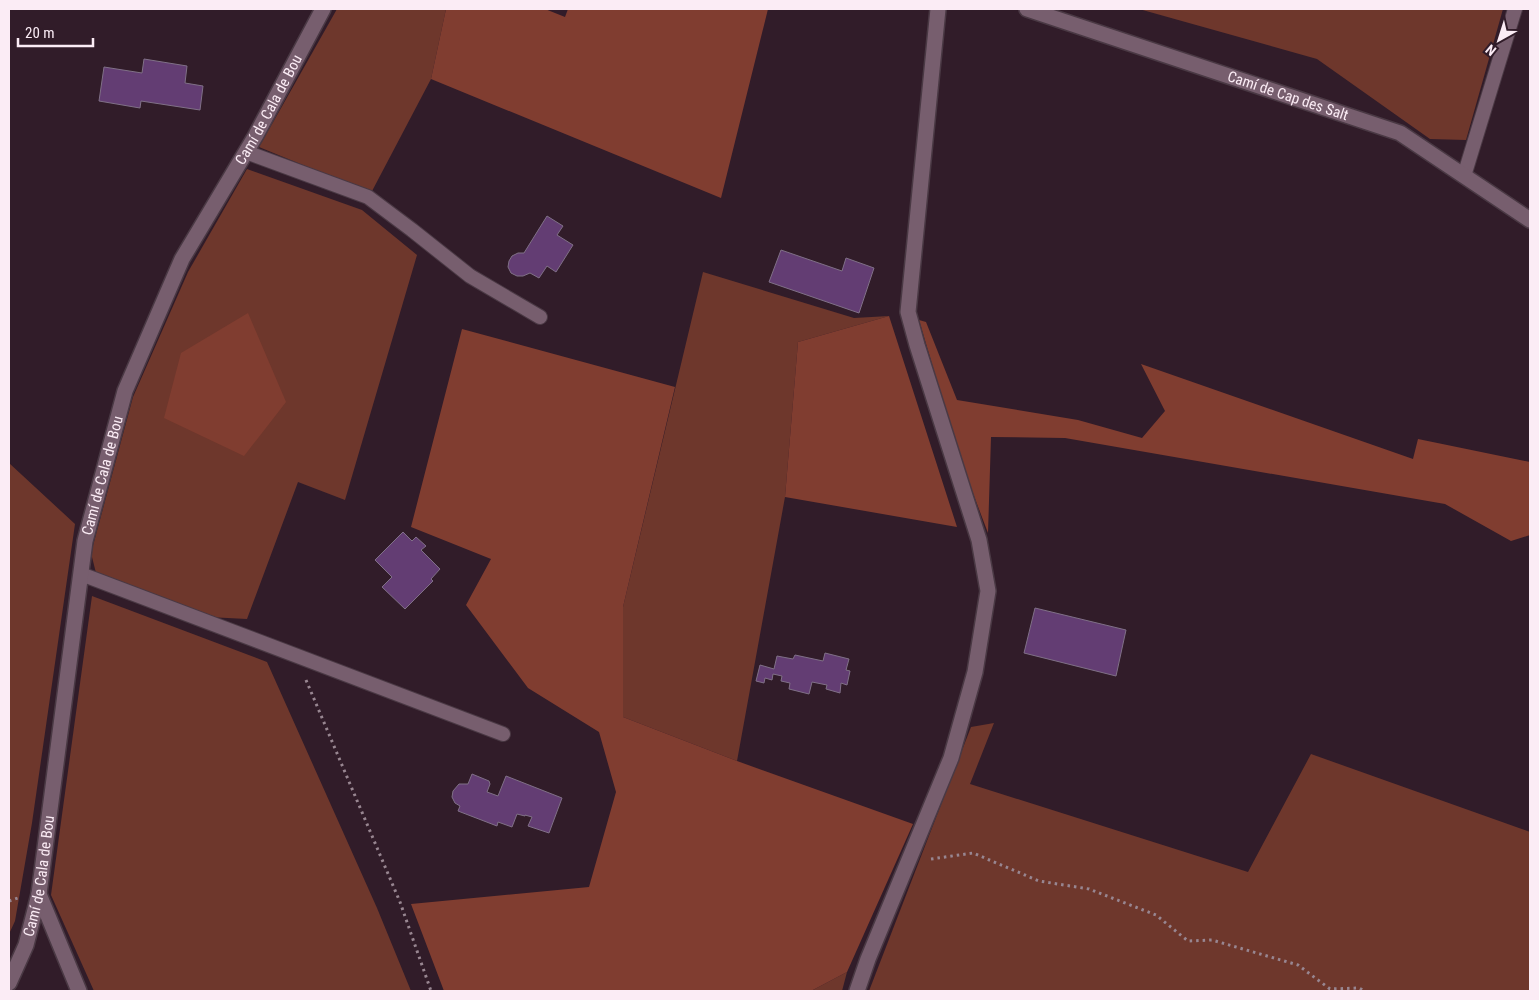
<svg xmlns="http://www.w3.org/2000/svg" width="1539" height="1000" font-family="'Roboto Condensed',sans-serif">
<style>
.green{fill:#6e372c}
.forest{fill:#803d30}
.building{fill:#633d73;stroke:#807087}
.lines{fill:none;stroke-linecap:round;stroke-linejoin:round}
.service-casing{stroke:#4a3944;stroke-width:16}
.minor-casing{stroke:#4a3944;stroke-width:18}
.path{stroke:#988691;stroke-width:3;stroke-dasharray:2.5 4;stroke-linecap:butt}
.service{stroke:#775e6e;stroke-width:14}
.minor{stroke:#775e6e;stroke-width:15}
.labels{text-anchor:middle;stroke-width:4;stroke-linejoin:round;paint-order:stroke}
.street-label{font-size:15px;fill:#fbecf5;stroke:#311c29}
</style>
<rect width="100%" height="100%" fill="#311c29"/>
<path class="green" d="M337,9H446L431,79L371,193L259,147Z
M1139,9H1503L1466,140L1430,139L1317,59Z
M247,169L362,210L417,255L345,500L298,482L247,619L208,617L96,573L91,553L133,397L188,272Z
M703,272L854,318L889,316L798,342L785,497L737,761L623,717V607Z
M9,463L75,524L32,823L15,921L9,934Z
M92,596L267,662L377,908L411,991H94L51,895Z
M994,723L970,784L1248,872L1311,754L1530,832V991H869L971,727Z
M847,972L842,991H811Z"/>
<path class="forest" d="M446,9H545L565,17L568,9H768L721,198L431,79Z
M248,313L286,402L244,456L164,418L181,353Z
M889,316L957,527L785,497L798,342Z
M919,320L926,322L957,400L1078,420L1142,438L1165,411L1141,364L1413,459L1418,439L1530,462V535L1511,541L1445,504L1065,438L991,437L988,533L960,459Z
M462,329L675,387L623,607V717L737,761L913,824L847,972L811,991H444L411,904L589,887L616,792L599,732L528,688L466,605L491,559L411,527Z"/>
<path class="building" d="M144,59L187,66L185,83L203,86L200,110L141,101L140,108L99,101L104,67L142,73Z
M547,216L563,226L557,235L573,245L556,272L547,266L539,278L530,273L523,276H517L511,273L508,267L509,261L512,256L518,253H524Z
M781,250L842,271L846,258L874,268L859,313L769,282Z
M403,532L412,541L416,537L426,546L421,550L440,569L431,579L433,581L405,609L382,587L392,577L375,560Z
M1035,608L1126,630L1116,676L1024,653Z
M825,653L849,659L846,670L850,671L847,685L841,683L840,693L826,689L827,685L812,682L809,694L789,689L790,683L781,681L782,676L773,674L772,680L765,678L764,683L756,681L760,665L774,669L777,656L793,659L795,655L823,661Z
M472,774L489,781L490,784L487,792L498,796L506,776L562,798L549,833L528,826L532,817L525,815V816L517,814L512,827L498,822L497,826L458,811L460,806L455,803L452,797L453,791L459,784H468Z"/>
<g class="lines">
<g class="service-casing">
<path id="service" d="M246,152L368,197L412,230L470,276L540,317
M1464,176L1515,9
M81,574L503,734"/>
</g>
<g class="minor-casing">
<g id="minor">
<path id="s1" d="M1027,9L1400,133L1530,220"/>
<path d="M39,894L79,991"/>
<path id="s2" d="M9,983L26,945L39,894L85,541L125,391L182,259L256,135L323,9"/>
<path d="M857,991L868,959L951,758L975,672L988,591L979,540L917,345L908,312L938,9"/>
</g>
</g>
<path class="path" d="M306,680L400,902L431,991
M931,859L973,853L1039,881L1089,889L1156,915L1188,941L1212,940L1298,965L1330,989L1359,988L1365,991
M9,901L18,898"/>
<use href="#service" class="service"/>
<use href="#minor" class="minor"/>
</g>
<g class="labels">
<g class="street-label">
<text dy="5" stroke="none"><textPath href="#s1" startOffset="275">Camí de Cap des Salt</textPath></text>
<text dy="5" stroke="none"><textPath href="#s2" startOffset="922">Camí de Cala de Bou</textPath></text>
<text dy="5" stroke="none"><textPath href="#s2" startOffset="518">Camí de Cala de Bou</textPath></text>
<text dy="5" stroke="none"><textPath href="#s2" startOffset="112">Camí de Cala de Bou</textPath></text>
</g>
</g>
<rect width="1539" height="1000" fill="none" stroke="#fbecf5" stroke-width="20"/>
<g transform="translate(1499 40) rotate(219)" stroke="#311c29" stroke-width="4" paint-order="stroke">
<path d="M0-4L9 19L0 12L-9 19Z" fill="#fbecf5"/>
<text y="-8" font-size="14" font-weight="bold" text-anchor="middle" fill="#fbecf5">N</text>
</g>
<path d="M18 38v8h75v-8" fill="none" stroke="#fbecf5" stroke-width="2.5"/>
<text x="25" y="38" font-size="15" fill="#fbecf5" stroke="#311c29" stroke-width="4" paint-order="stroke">20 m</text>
</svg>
